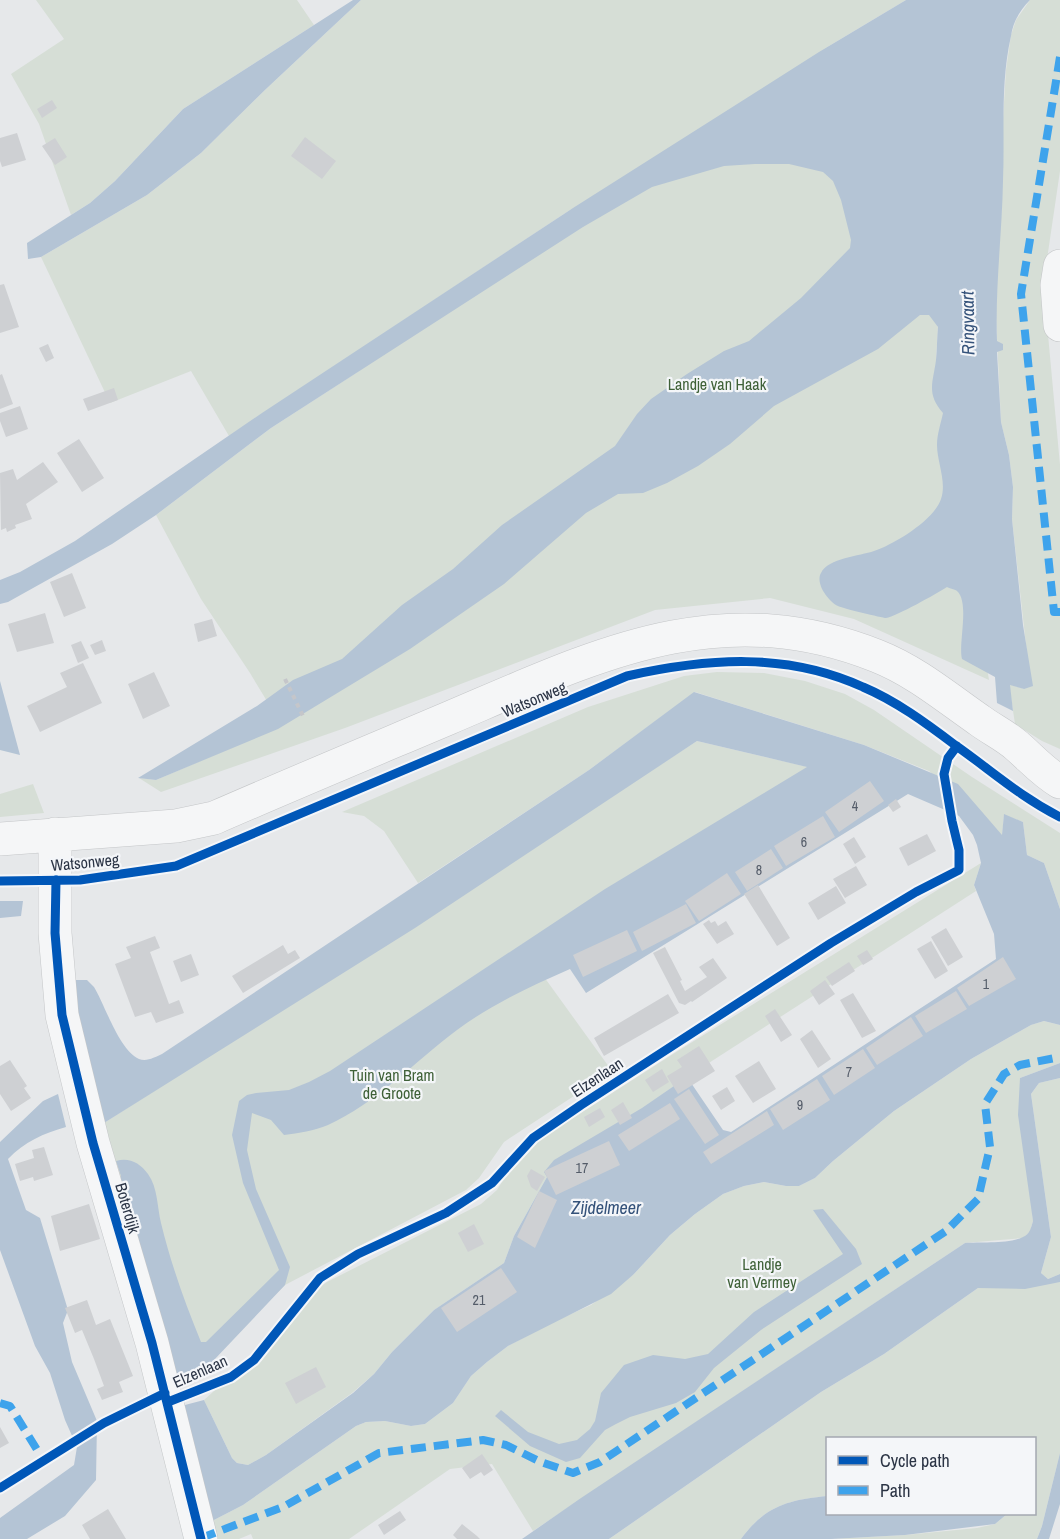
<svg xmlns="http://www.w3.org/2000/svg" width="1060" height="1539" font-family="'Archivo Narrow',sans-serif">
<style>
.green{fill:#d6ded6}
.water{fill:#b4c4d5}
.building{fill:#ced0d3}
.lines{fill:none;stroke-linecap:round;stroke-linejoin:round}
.minor-casing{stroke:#c4c6c8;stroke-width:34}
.path{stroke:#c5c6ca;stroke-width:4;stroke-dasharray:4.5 4.5;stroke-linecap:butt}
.minor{stroke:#f5f6f7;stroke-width:33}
.quiet{stroke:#3ea3ec;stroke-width:8;stroke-dasharray:15 8;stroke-linecap:butt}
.cycleway-casing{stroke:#f4f6f9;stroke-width:13}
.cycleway{stroke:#0057b8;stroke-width:9}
.labels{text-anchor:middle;stroke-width:4.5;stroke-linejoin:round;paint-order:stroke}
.number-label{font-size:14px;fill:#545c69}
.park-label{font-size:16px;fill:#3f6138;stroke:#f4f6f9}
.street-label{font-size:16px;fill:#2b3445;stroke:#f4f6f9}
.water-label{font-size:18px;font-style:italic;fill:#34527a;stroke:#f4f6f9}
</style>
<rect width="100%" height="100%" fill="#e6e8ea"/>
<path class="green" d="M36,0H297L314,25L183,109L115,181L90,203L71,215L39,124L11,74L64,39Z
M361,0H906L819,52L911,0L934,320L938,327L936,359L989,680L854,619L770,598L655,610L345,728L161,792L139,778L156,780L282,726L250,673L201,599L156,515L271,428L356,373L573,208L229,436L191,371L110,403L41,257L147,195L201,153L266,89Z
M1030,0H1060V171L1046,266V313L1060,465V749L1042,741L1015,724L1009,684L1024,689L1027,654L1012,519L1013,487L1009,455L1001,422L995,297L1002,203V135L1006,70L1011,35L1016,20Z
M717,672L764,673L805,681L845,694L874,710L972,777L1060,833V909L1044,863L1027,855L1023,822L1004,815L1002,836L929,771L864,745L695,692L589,770L418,883L384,831L364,816L342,812L588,707L684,676Z
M697,741L808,767L521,945L612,1071L504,1142L479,1178L466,1190L285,1285L181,1388L104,1123Z
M33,784L44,813L0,817V794Z
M981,863L974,885L976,891L687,1077L547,1177L514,1236L504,1263L434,1310L392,1352L374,1374L352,1393L266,1455L248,1465L237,1463L232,1458L204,1400L252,1357L306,1297L327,1282L481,1204L497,1190L520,1152L673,1054Z
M1044,1021L1060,1025V1063L1020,1078L1033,1221L1030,1232L1023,1238L965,1243L533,1531L492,1464L450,1469L349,1539H253L251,1534L239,1539H217L212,1521L243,1505L356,1426L366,1422L385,1421L411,1426L425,1424L453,1403L471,1376L487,1362L508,1346L551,1323L591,1305L634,1274L670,1235L695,1214L723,1194L744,1186L764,1182L786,1186H799L815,1178L833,1161L894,1111L971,1059L1031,1025Z
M1060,1078V1274L1048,1279L1041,1273L1051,1237L1031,1094L1039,1083Z
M1060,1282V1453L1042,1526L1037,1539H831L905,1535L977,1528L995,1524L1007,1514H1034V1438H828L827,1496C788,1500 765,1506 741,1539H609L821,1392L884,1354L978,1288Z"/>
<path class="water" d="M353,0H361L266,89L201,153L147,195L41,257L28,259L27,243L90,203L115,181L183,109Z
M906,0H1030C1020,10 1013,22 1011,36C1000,84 1005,133 1003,181C1002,235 995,287 997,341L1003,344V350L997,352L1001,422L1009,455L1013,487L1012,519L1023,625L1033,686L1024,689L1010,685L1013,711L997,703L995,677L962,659C958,643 970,603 957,591C956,590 949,588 947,587C936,594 897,616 886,618C883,618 841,608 838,606C828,601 815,583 821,573C828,558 860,556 874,551C895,544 934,520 941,499C947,482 937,462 937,445C937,434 941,423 943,413C926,393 933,383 936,360C937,349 937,338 938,327L929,315H920L878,349L774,406L730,444L698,466L667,483L643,493L618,494L586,513L504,584L410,649L278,729L156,780L138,778L257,706L293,680L342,659L402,605L453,569L502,525L615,446L637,414L651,399L687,374L724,351L749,341L801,298L850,248L851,240L841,200L833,181L823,172L789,164H755L724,166L652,187L583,227L271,428L156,515L112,544L8,602L0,604V580L20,572L75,541L262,413L573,208L819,52Z
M0,681L20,755L0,750Z
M694,692L864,745L958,784L1002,835L1004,814L1023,822L1027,855L1044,863L1060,909V1025L1044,1021L1031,1025L971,1059L894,1111L833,1161L815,1178L799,1186H786L764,1182L744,1186L723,1194L695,1214L670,1235L634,1274L611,1294L508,1346L487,1362L471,1376L453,1403L425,1424L411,1426L385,1421L366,1422L356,1426L243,1505L212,1521L179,1410L185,1405L204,1400L232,1458L237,1463L248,1465L266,1455L353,1393L374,1374L392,1352L434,1310L504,1263L514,1236L547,1177L544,1172L554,1160L642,1108L687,1077L723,1130L731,1132L996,959L994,934L974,885L981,863L977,845L973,835L959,816L908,794L586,993L570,969C531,986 492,1004 457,1030C417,1060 375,1104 328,1125C314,1131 299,1133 284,1135L271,1120L252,1113L247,1150L256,1189L290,1267L285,1285L196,1379L181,1388L174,1384L116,1186L121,1176L116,1161C129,1157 140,1163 148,1174C158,1188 157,1207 161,1223C171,1264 185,1303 201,1342H206L279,1270L243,1183L232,1135L239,1101L247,1095L256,1093L289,1090L309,1082L330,1071L605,889L807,767L697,741L415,928L104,1123L72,997L76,980H87L94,987C105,1005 119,1050 139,1059C147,1062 155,1057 162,1054L589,770Z
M0,901H23L21,916L0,918Z
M1060,1063V1078L1039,1083L1031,1094L1051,1237L1041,1273L1048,1279L1060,1274V1282L1025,1289L978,1288L884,1354L821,1392L609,1539H522L581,1498L965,1243C980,1242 1010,1244 1023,1237C1030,1234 1031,1228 1033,1221L1018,1115L1020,1078Z
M58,1094L66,1127C44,1133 24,1142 8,1159L26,1210L40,1218L68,1310L63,1323L72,1362L97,1421L96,1480L65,1516L27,1539H0V1518L74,1465L77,1447L65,1420L50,1373L35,1346L0,1250V1142L43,1101Z
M823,1209L856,1249L862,1264L761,1330L714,1368L695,1392L676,1403L630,1417L616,1424L605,1430L580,1458L566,1462L530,1446L495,1416L501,1410L528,1432L559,1444L577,1440L590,1429L595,1421L601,1393L624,1365L653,1355L685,1359L708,1354L754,1312L843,1254L813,1210Z
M1060,1453V1504L1049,1539H1037L1042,1526Z
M827,1496L828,1514H1007L995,1524L905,1535L831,1539H741C765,1506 788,1500 827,1496Z"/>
<path class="building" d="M52,100L57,108L42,118L37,109Z
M17,133L26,160L2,167L0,161V138Z
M305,137L336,161L322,179L291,156Z
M55,138L67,157L55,165L42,146Z
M4,284L19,327L0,333V285Z
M48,344L54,358L46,362L39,348Z
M2,374L13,404L0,409V375Z
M114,388L118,400L88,411L83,399Z
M20,406L28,429L6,437L0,421V413Z
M79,439L104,478L82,492L57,453Z
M43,462L58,482L26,504L32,519L15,525L16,528L7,532L6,528L1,530L0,473L13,469L17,480Z
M72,573L86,608L64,617L50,582Z
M45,613L54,643L17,652L8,624Z
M212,619L217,636L198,642L194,624Z
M102,640L106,651L95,655L90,645Z
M81,641L89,658L78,663L71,645Z
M83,663L102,703L40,732L27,706L67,687L60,673Z
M154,672L170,706L143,719L128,684Z
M870,781L884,801L839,832L825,812Z
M896,799L901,807L893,812L888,805Z
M823,816L835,837L786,866L774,846Z
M927,834L936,851L908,866L899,848Z
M854,837L866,857L855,864L843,844Z
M771,849L783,868L747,891L735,872Z
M856,866L867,885L845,898L833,879Z
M727,873L741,894L699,921L685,901Z
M758,885L790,938L777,946L744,894Z
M836,886L846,903L818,920L808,903Z
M686,904L696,923L642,951L633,932Z
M709,920L711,923L715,921L718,926L726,921L734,934L717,944L703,924Z
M946,928L963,957L948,966L931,937Z
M627,930L637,951L583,977L573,955Z
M155,936L160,948L150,952L169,1004L179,1000L184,1013L156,1023L151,1012L135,1017L115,964L131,958L126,947Z
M931,941L948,971L935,979L917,949Z
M283,945L288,954L295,950L300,958L243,993L232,976Z
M665,947L682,980L680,981L685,991L707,977L699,967L713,958L727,978L692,1002L691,1001L685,1005L679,1003L653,953Z
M867,950L873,959L863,965L857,956Z
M191,954L199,975L181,982L173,961Z
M1003,957L1016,979L969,1006L957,988Z
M849,962L855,971L832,986L826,977Z
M825,980L835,994L819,1005L810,991Z
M956,991L967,1009L926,1033L915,1016Z
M853,993L876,1031L862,1038L840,1000Z
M668,994L679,1013L604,1056L594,1038Z
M775,1009L792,1035L781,1042L765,1016Z
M911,1017L923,1036L877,1065L866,1048Z
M812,1030L831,1059L818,1068L800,1039Z
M699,1046L715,1071L678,1094L667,1076L682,1067L677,1060Z
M863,1049L875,1068L834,1095L822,1076Z
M10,1060L27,1086L24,1088L31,1098L11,1111L0,1094V1066Z
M759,1061L776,1089L753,1103L735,1076Z
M662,1069L669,1082L653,1092L645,1080Z
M817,1079L830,1100L783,1130L770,1109Z
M727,1087L735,1101L721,1110L712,1096Z
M689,1089L719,1135L705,1144L674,1099Z
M623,1102L632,1118L620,1125L611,1110Z
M670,1103L680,1119L629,1151L618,1135Z
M600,1108L605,1117L589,1127L584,1117Z
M767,1111L774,1125L711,1164L703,1152Z
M609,1141L620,1165L556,1195L544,1171Z
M44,1147L53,1175L34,1181L33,1177L20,1181L15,1164L34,1158L32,1150Z
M531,1169L545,1177L537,1191L531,1187L527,1176Z
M539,1191L557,1200L535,1248L517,1237Z
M89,1204L100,1239L60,1251L51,1216Z
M474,1224L484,1244L468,1252L458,1233Z
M501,1268L517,1292L457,1332L441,1308Z
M87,1300L96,1325L110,1319L133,1376L119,1382L123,1392L102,1400L97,1389L104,1386L94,1359L82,1330L75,1333L65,1308Z
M316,1367L326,1387L296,1404L285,1383Z
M0,1427L9,1443L0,1448Z
M482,1454L493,1470L484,1476L481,1472L470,1479L462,1468Z
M108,1509L126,1539H90L82,1525Z
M400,1511L406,1520L384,1535L378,1525Z
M462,1524L477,1536L480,1539H457L453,1535Z"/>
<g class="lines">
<g class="minor-casing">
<path id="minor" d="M1060,266L1057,285L1060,325
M55,834V933L62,1015L93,1143L152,1343L201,1539
M0,839L176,826L214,818C292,784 371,751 449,718C595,656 718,593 877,656C915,671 946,697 979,720C991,729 1006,736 1017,746C1032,759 1043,772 1060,782"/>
</g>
<path class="path" d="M285,679L303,716"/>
<use href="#minor" class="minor"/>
<path class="quiet" d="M1060,57L1021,294L1054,612H1060
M0,1403L10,1406L44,1461
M201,1538L283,1507L379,1453L483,1440L506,1445L541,1462L573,1473L600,1462L946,1231L978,1199L990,1147L985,1104L1004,1074L1020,1065L1060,1057"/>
<g class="cycleway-casing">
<path id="cycleway" d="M56,880L55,933L62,1015L93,1143L152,1343L201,1539
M0,881L80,880L176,866L627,676C708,658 786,652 863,687C896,701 926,723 955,745C992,771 1019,796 1060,817
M168,1402L231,1377L254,1360L320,1278L358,1254L446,1213L492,1183L533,1138L581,1105L831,943L916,892L959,870V850L952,821L944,774L948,758L957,746
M0,1488L104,1423L165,1393"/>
</g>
<use href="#cycleway" class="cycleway"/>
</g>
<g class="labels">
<g class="number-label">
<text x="855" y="811">4</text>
<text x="804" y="847">6</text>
<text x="759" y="875">8</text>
<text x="986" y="989">1</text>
<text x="849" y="1077">7</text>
<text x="800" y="1110">9</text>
<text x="582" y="1173">17</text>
<text x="479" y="1305">21</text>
</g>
<g class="park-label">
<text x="717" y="390">Landje van Haak</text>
<text x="392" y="1081">Tuin van Bram<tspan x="392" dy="18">de Groote</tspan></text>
<text x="762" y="1270">Landje<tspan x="762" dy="18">van Vermey</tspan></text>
</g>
<g class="street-label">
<text transform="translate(534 699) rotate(-23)" y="6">Watsonweg</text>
<text transform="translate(85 862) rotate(-5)" y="6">Watsonweg</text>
<text transform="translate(597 1077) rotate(-33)" y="6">Elzenlaan</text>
<text transform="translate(128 1208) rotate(74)" y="6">Boterdijk</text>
<text transform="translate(200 1371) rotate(-24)" y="6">Elzenlaan</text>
</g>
<g class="water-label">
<text transform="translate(968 323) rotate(-91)" y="6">Ringvaart</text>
<text x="606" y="1214">Zijdelmeer</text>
</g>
</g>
<rect x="826" y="1437" width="210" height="78" fill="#f4f6f9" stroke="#a4a8b1" stroke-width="1.5"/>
<rect x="838" y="1456" width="30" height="9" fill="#0057b8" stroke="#a4a8b1" stroke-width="1.5"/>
<text x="880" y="1467" font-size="18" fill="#2b3445">Cycle path</text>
<rect x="838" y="1486" width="30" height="9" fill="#3ea3ec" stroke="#a4a8b1" stroke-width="1.5"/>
<text x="880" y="1497" font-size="18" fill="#2b3445">Path</text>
</svg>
